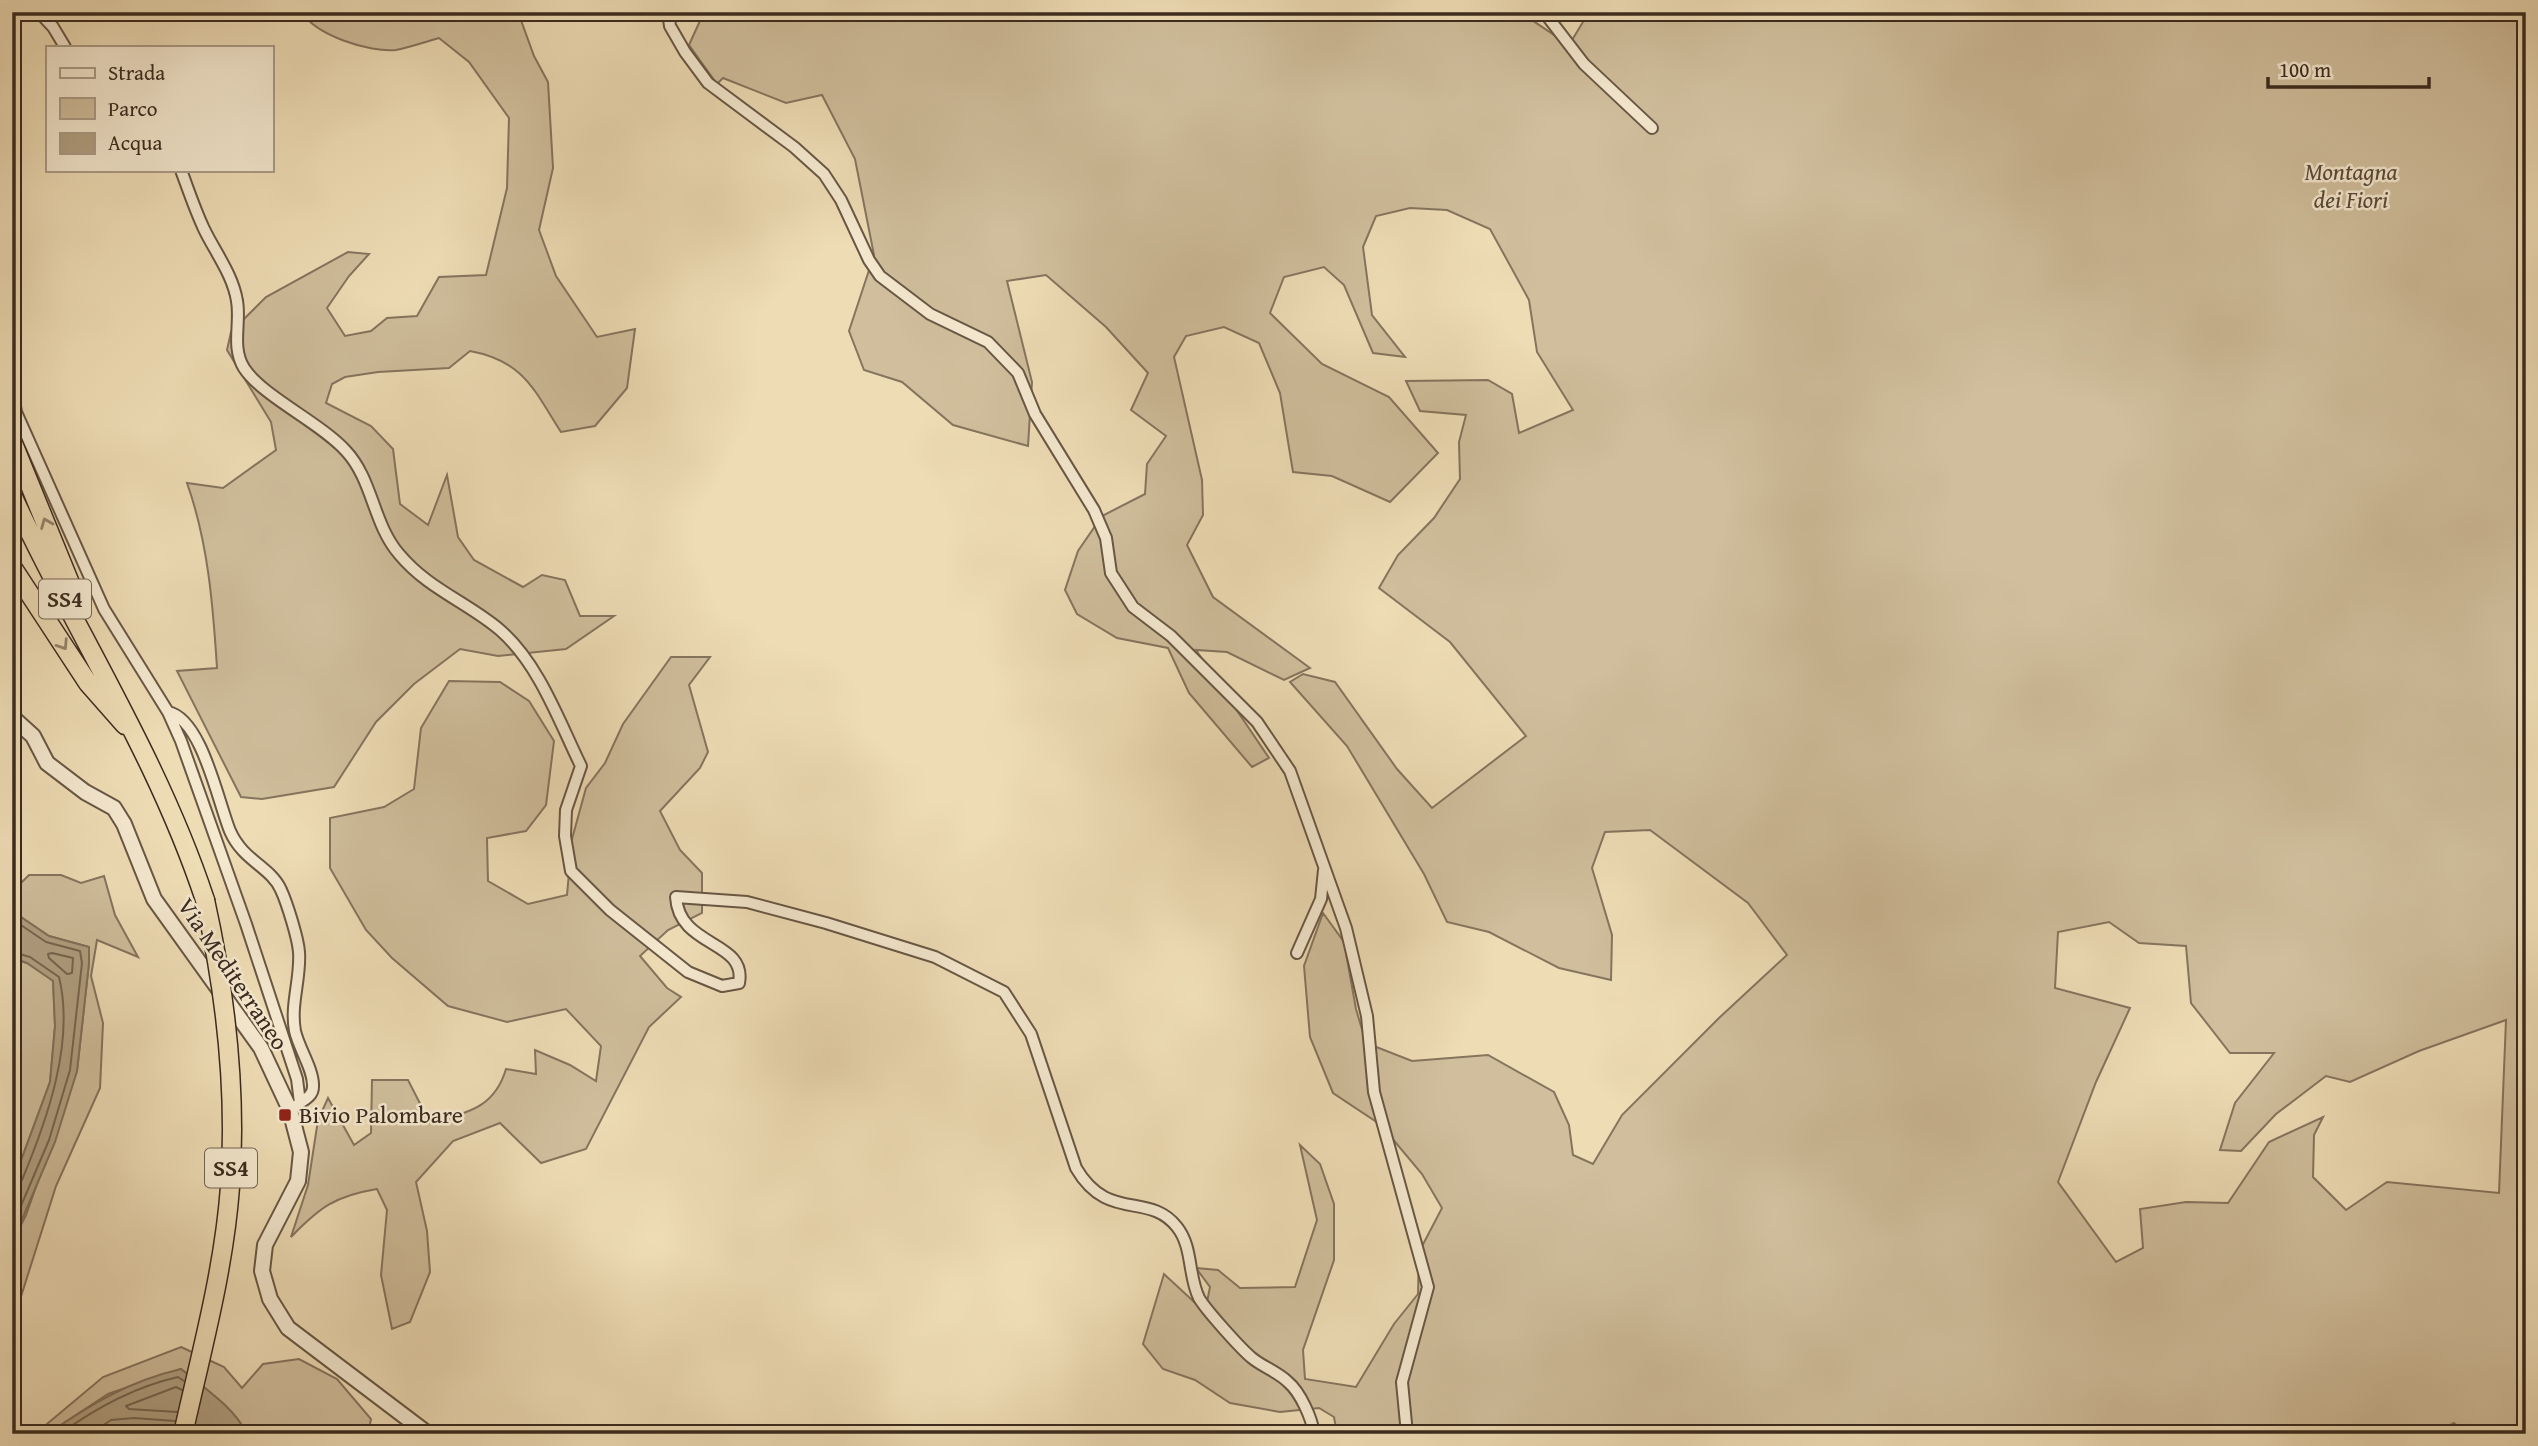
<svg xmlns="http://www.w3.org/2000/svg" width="2538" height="1446" font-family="'Gentium Book Plus',serif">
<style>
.green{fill:#d0be9c;stroke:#86745e;stroke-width:2;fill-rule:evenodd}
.water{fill:#b1a082;stroke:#82715a;stroke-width:2}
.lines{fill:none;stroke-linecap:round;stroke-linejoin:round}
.shore{stroke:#766650;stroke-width:2}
.minor-casing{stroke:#685744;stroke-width:14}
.tertiary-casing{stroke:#685744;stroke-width:18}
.trunk-casing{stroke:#3b2b1f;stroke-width:21}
.minor{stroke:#f4e8cf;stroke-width:10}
.tertiary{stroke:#f4e8cf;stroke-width:14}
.trunk{stroke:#eedcb5;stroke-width:18}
.trunk-bridge-casing{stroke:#3b2b1f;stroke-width:21;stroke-linecap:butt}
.trunk-bridge{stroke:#eedcb5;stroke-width:18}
.oneway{stroke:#94846a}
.poi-dot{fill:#8f2418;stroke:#f4e8cf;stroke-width:2.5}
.labels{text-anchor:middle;stroke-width:5;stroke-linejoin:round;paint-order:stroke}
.shield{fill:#f4e8cf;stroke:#726454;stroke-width:2}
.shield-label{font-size:23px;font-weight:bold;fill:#3b2b1f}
.park-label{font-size:24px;font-style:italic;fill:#594838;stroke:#f4e8cf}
.street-label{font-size:24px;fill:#3b2b1f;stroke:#f4e8cf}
.poi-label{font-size:24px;fill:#3b2b1f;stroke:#f4e8cf;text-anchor:start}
</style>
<rect width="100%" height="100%" fill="#eedcb5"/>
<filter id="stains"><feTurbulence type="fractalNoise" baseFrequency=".00286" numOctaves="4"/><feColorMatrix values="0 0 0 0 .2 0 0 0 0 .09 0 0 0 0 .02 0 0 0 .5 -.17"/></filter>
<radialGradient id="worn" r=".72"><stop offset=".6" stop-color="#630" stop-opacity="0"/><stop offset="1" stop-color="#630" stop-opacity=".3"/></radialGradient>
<path class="green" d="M302,12H518L534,56L548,82L553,168L539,230L556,276L597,337L635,329L627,388L595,426L561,432C534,390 524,361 470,351L449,368L378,372L345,377L332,384L326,403L371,426L393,449L400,504L428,525L447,475L458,537L474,560L523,587L542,575L565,580L580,616H614L566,649L498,656L460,649L414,684L376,722L334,787L262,799L241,797L177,671L217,668C213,605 208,542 187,483L223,488L276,450L271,422L227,350L231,332L266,297L348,252L369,254L349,276L327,308L345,336L371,331L387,318L417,316L439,277L486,275L507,188L509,118L469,62L439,38C425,42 410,47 396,50C370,53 315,35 302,12Z
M704,12H1520L1569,45L1589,12H2526V1434H2466L2454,1423L2433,1434H1337L1334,1417L1319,1408L1280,1412L1230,1403L1195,1380L1163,1369L1143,1344L1164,1274L1205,1312L1210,1287L1196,1268L1218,1270L1240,1288L1295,1287L1317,1220L1300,1145L1320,1164L1334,1204V1260L1303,1350L1305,1379L1356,1387L1394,1324L1418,1294L1419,1252L1442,1208L1422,1174L1381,1125L1333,1093L1310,1037L1304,966L1323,913L1344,942L1356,1009L1366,1043L1412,1061L1488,1055L1554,1092L1569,1125L1573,1155L1593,1164L1622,1115L1719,1018L1787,955L1748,903L1650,830L1605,832L1592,868L1612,935L1611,980L1559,968L1489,932L1447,922L1424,874L1347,746L1290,682L1303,674L1335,682L1397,769L1432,808L1526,736L1450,642L1379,588L1398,555L1434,518L1460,479L1459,442L1466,415L1420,411L1406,381L1488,380L1512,394L1519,433L1573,410L1537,352L1529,300L1490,229L1447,210L1410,208L1376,216L1363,247L1372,315L1405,357L1373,353L1344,285L1324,267L1284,277L1270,313L1322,364L1389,397L1438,453L1390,502L1332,476L1293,472L1280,393L1259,343L1224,327L1186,336L1174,357L1202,480L1203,515L1187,545L1213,597L1310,668L1284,680L1227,652L1196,650L1269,758L1252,767L1189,693L1168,648L1117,638L1077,614L1065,590L1078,551L1102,516L1145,494L1147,464L1166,436L1131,410L1148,373L1106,327L1046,275L1007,281L1032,382L1028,446L953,425L902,382L864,370L849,331L874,255L855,159L822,95L786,103L723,78L717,84L689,45ZM2109,922L2139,943L2186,946L2191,1003L2230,1053H2274L2235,1103L2220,1150L2241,1151L2276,1114L2326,1076L2350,1082L2419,1051L2506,1020L2499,1193L2387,1182L2346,1210L2313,1177L2314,1135L2323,1117L2269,1142L2228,1203L2186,1202L2140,1209L2143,1248L2116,1262L2058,1182L2096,1082L2130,1008L2055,988L2058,932Z
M671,657H710L689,685L708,752L700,768L660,811L680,850L702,873V913L668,930L640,956L667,988L681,997L649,1027L586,1149L541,1163L500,1123L453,1141L416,1182L427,1231L430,1272L410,1322L392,1329L381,1275L387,1210L377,1189C335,1196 320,1207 291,1237L308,1185L318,1120L328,1098L354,1145L371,1133L372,1080H408L430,1123C467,1112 494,1109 506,1069L536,1074L535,1050L570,1065L596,1081L601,1046L566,1009L507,1022L448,1006L392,958L366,930L330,868V818L384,807L414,789L421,728L449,681L500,682L529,701L554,741L546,805L526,831L487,838L488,881L528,904L567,895L572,839L586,788L605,763L623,724Z
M29,875H61L81,883L104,876L115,915L138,957L97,940L91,976L103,1023L100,1088L56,1186L12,1325V1243L26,1215L77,1071L89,963V947L49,936L12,911V892Z
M12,958L27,963L53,980L55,1026L50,1082L12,1185Z
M181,1347L224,1367L242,1388L263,1364L299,1359L337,1379L371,1419L368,1434H247C233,1407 204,1388 181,1369L108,1394L48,1434H31L41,1429L103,1377Z"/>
<path class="water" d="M12,911L49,936L89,947V963L77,1071L55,1142L12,1243V1185L50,1082L55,1026L53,981L27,963L12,958Z
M181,1369C204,1388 234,1407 247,1434H199L174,1428L134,1425L112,1427L102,1434H48C90,1404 130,1381 181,1369Z"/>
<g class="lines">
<path class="shore" d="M12,919L46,942L80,951L82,963L70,1070L49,1140L12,1227
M12,952L30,957L59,977C75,1042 47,1120 22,1180L12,1185
M52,953L73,958L72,973L67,974L49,958L48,954Z
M177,1412L129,1409L126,1406L176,1387L182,1390
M60,1434C97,1407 134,1387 178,1377L184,1381
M99,1434L102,1426L111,1420L134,1418L175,1421"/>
<g class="minor-casing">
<path id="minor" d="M39,12L53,27L65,47
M668,12L670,26L685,52L708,83L794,147L824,174L841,200L869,260L880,276L930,314L988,342L1018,373L1035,414L1094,510L1106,538L1111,573L1133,607L1171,636L1257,722L1290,771L1346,928L1367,1016L1374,1092L1428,1287L1402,1382L1407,1434
M1544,12L1584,64L1652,128
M181,170C188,189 195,210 204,229C215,252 233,275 237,301C241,323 231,347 244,368C262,396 321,423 346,451C373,480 373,524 399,554C428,589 467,602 500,630C539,664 559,721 581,766L566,810L565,836L571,871L610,910L688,972L722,986L739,983C747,940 679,948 676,897L747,902L826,923L935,957L1004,992L1031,1034L1076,1168C1108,1223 1149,1191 1177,1227C1193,1247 1188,1276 1199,1298C1206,1310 1241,1349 1252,1358C1263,1367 1278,1372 1288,1382C1300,1392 1312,1418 1314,1434
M12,291V356
M12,390L16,412L104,609L168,712L181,741L246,924L297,1079L300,1103L290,1110
M168,712C202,719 218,802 230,831C243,861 271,867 281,890C287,903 298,938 299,952C301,978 290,1005 295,1031C299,1049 314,1070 313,1087C313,1095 306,1099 300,1103
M1297,953L1321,899L1324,870"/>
</g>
<g class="tertiary-casing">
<path id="tertiary" d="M12,717L33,736L47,763L85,792L114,808L124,824L154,899L261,1048L290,1110L301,1152L298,1181L265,1245L262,1271L270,1299L288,1328L428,1434"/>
</g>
<g class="trunk-casing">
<path id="trunk" d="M12,441L74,593
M12,495C75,632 157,755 205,900
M12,567L88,683L125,725"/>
</g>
<use href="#minor" class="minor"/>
<use href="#tertiary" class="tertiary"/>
<use href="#trunk" class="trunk"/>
<g class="trunk-bridge-casing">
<path id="trunk-bridge" d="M183,1434C201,1353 224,1270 230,1187C237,1089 226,995 205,900"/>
</g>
<use href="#trunk-bridge" class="trunk-bridge"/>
</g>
<defs><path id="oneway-chevron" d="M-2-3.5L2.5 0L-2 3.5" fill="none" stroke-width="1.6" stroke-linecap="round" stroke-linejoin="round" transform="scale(1.75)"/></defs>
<g class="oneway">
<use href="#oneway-chevron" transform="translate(46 523) rotate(-112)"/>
<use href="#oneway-chevron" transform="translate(63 645) rotate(57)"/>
</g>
<rect class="poi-dot" x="278" y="1108" width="14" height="14" rx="3.5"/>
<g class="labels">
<g class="shield">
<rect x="39" y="579.5" width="52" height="39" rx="5"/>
<rect x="205" y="1148.5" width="52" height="39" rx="5"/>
</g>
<g class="shield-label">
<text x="65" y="607">SS4</text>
<text x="231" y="1176">SS4</text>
</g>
<g class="park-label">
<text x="2351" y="180">Montagna<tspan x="2351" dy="28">dei Fiori</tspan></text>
</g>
<g class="street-label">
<text transform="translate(233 974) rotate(56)" y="8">Via Mediterraneo</text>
</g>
<g class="poi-label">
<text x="299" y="1123">Bivio Palombare</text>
</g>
</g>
<rect width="2538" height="1446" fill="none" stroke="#eedcb5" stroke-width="42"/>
<rect x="14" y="14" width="2510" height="1418" fill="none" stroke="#3b2b1f" stroke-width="3.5"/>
<rect x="21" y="21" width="2496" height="1404" fill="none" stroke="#3b2b1f" stroke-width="2"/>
<rect x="46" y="46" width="228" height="126" fill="#f4e8cf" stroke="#aa9c89" stroke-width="2"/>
<rect x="60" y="68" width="35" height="10" fill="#f4e8cf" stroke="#aa9c89" stroke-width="2"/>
<text x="108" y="80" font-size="21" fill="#3b2b1f">Strada</text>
<rect x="60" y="98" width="35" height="21" fill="#d0be9c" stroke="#aa9c89" stroke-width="2"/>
<text x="108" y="116" font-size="21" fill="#3b2b1f">Parco</text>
<rect x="60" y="133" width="35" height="21" fill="#b1a082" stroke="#aa9c89" stroke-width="2"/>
<text x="108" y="150" font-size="21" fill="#3b2b1f">Acqua</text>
<path d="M2268 77v10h161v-10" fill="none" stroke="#3b2b1f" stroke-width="3.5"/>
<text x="2279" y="77" font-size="21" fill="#3b2b1f" stroke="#f4e8cf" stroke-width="5" paint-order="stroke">100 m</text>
<rect width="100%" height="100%" filter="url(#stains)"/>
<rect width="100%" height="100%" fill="url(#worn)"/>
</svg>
